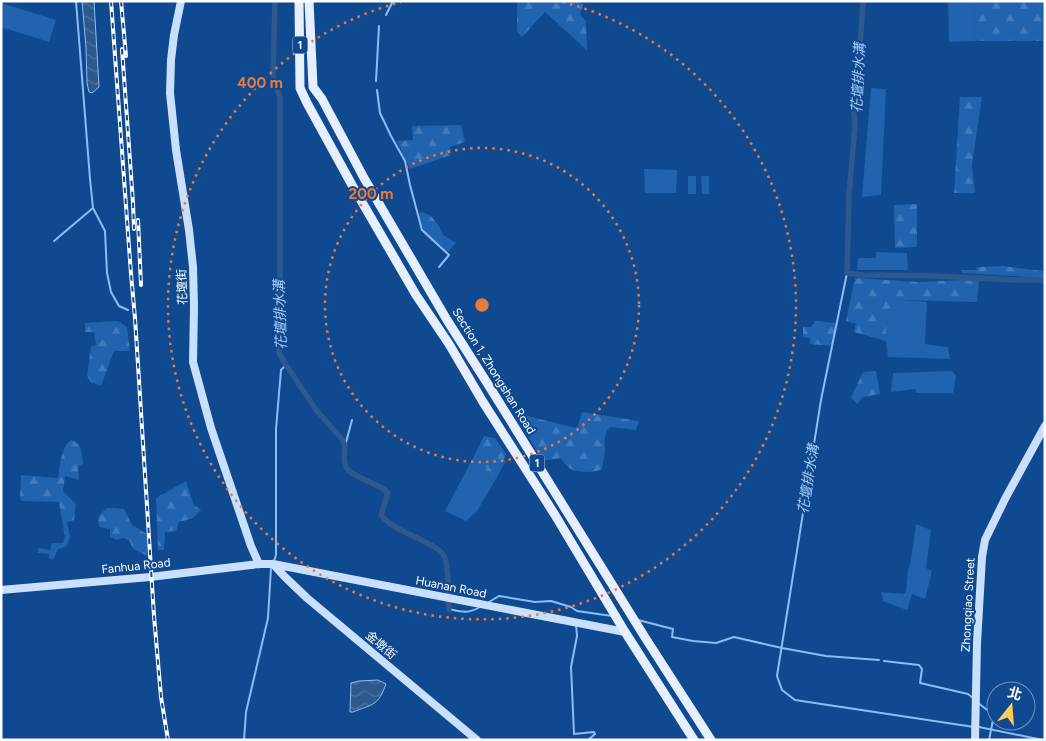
<svg xmlns="http://www.w3.org/2000/svg" width="1046" height="741" font-family="Figtree,'Noto Sans TC',sans-serif">
<style>
.green{fill:#2163af}
.forest{fill:url(#forest-firs)}
.water{fill:url(#water-waves);stroke:#8abef7}
.lines{fill:none;stroke-linecap:round;stroke-linejoin:round}
.stream{stroke:#8abef7;stroke-width:2}
.canal{stroke:#2e598d;stroke-width:5.5}
.secondary{stroke:#c8e0fd;stroke-width:8}
.primary{stroke:#e5efff;stroke-width:9}
.rail-casing{stroke:#fff;stroke-width:4}
.rail{stroke:#0f4990;stroke-width:2;stroke-dasharray:5.5;stroke-linecap:butt}
.ring{fill:none;stroke:#ed7a3d;stroke-width:2.5;stroke-dasharray:2.5 5}
.labels{text-anchor:middle;stroke-width:4;stroke-linejoin:round;paint-order:stroke}
.shield{fill:#0f4990;stroke:#b7c8de;stroke-width:1}
.shield-label{font-size:11px;font-weight:bold;fill:#fff}
.street-label{font-size:12px;fill:#fff;stroke:#0f4990}
.water-label{font-size:14px;font-style:italic;fill:#a5cdfa;stroke:#0f4990}
.centre{fill:#ed7a3d;stroke:#0f4990;stroke-width:2.5}
.ring-label{font-size:15px;text-anchor:middle;font-weight:bold;fill:#ed7a3d;stroke:#0f4990;stroke-width:4;stroke-linejoin:round;paint-order:stroke}
</style>
<defs>
<pattern id="forest-firs" width="22" height="20" patternUnits="userSpaceOnUse" patternTransform="scale(1.25)"><rect width="22" height="20" fill="#2163af"/><path d="M5 1l3.5 6h-7zM16 11l3.5 6h-7z" fill="#427abb"/></pattern>
<pattern id="water-waves" width="16" height="10" patternUnits="userSpaceOnUse" patternTransform="scale(1.25)"><rect width="16" height="10" fill="#2e598d"/><path d="M0 5q4-4 8 0t8 0" fill="none" stroke="#4d729e"/></pattern>
</defs>
<rect width="100%" height="100%" fill="#0f4990"/>
<path class="green" d="M948,1H974L975,41L949,42Z
M1,3L56,20L49,42L1,27Z
M871,88L886,89L881,195L862,197Z
M644,169L677,170L676,193H645Z
M688,176H696V194H688Z
M701,176H709V194H702Z
M876,252L907,253L908,270H857L858,258H876Z
M902,300L927,302L925,344L948,347L950,359L888,357L886,341L887,315H896Z
M952,371L956,376L953,393H917L915,389L891,392L893,373Z
M475,454L485,462L486,472L493,484L477,511L466,521L445,511Z
M916,524L931,530L926,568L932,571L925,599L912,594L907,610L883,601L881,592L904,594L906,592L908,569L910,566Z"/>
<path class="forest" d="M517,1H580L583,5L580,15L586,21L587,50L545,12L522,37L517,32Z
M974,1H1042L1043,3V41H975Z
M960,97H982L972,165L975,193H954Z
M461,125L465,142L450,147L451,155L410,169L397,141L413,140L412,126Z
M917,204V247L895,248L894,205Z
M421,212L425,213L432,217L439,226L443,235L456,243L448,252L432,241L425,234L419,215Z
M1003,266L1043,271L1045,272V279L1030,277L962,273L961,270H976L977,267Z
M855,278L920,282L963,280L979,281L977,302L902,300L896,315H887L886,341L854,332L856,324L846,321Z
M116,321L120,322L127,327L130,351H114L101,386L91,382L87,376L91,347L96,345L94,332H85V323Z
M815,321L837,323L832,346L810,344V338L803,337V327H811Z
M876,371L880,394L863,397L857,404L851,397L863,372Z
M582,412L639,421L636,430L610,427C603,435 605,442 605,452C604,457 603,463 602,469C595,473 576,473 569,468C566,465 563,462 561,458L549,460H542L517,417L521,415H524L575,428L578,426Z
M484,436L495,438L506,454L504,459L506,461L493,484L486,472L485,462L475,454Z
M71,440C82,443 82,454 83,464L78,466L79,480L65,476L63,491L76,504L74,520L67,522L70,536L67,546L58,549L53,560L49,558V554L38,553V548L50,550L52,543H63L65,537L59,502L23,501L20,499L21,475L58,478C60,467 61,447 71,440Z
M186,481L194,505L201,510L193,518L179,522L176,531L165,532L164,550H158L156,498Z
M107,508L124,509L132,525L147,534L149,557L133,549L129,540L123,538L117,540L110,537V529L100,527C96,517 99,515 107,508Z"/>
<path class="water" d="M82,1H94L99,87L92,93L89,92L87,83L86,48Z
M378,680L386,684C378,706 373,704 353,712H350L351,683L359,681Z"/>
<g class="lines">
<path class="stream" d="M386,15L393,1
M376,81L379,26
M377,90L380,113L391,136L405,161L410,185L422,230L449,255L439,267
M93,208L105,231L107,273L111,292L119,306L128,310
M54,241L93,208L90,179L76,1
M847,273L821,400L777,676L782,690L795,700L974,727
M345,446L352,420
M274,561L276,555V429L281,370L286,365
M489,602L499,596L535,602L551,601L571,607L577,611L612,616
M449,609C462,612 468,614 480,607
M638,620L673,629L672,637L693,641L716,643L734,637L782,648L826,656L879,660
M576,624L577,636L571,667L574,734L594,732L595,734L588,740
M884,661L919,665L922,669L920,683L968,694L973,698
M978,703L994,715L989,740
M979,727L1043,740
M244,740L246,712L268,618L271,568"/>
<path class="canal" d="M275,1L273,75L280,98V277L279,353L286,365L317,411L342,439L345,446L344,460L346,467L351,473L384,489L388,493L381,515C394,533 439,542 445,558C449,570 448,596 449,609
M863,1L858,78L854,113L855,125L849,195L847,273L862,275L936,276L1016,280H1037L1045,281"/>
<path class="secondary" d="M181,1L174,35L171,60L170,93L176,150L189,230L193,267L194,306L193,362L211,428L251,546L259,564
M273,564L285,577L307,598L477,740
M1,590L150,577L259,564H273L625,632
M975,740L977,643L982,557L985,540L1005,499L1045,426"/>
<path class="primary" d="M299,1L300,88L307,103L352,185L416,295L449,344L483,402L555,515L625,632L694,740
M309,1L313,87L322,99L364,178L447,320L489,386L646,639L711,740"/>
<g class="rail-casing">
<path id="rail" d="M111,1L131,274L135,318L154,616L161,697L168,740
M121,1L126,56
M122,49L133,203L134,229
M138,220L141,285"/>
</g>
<use href="#rail" class="rail"/>
</g>
<g class="ring">
<circle cx="482" cy="305" r="157"/>
<path d="M563 2A314 314 0 1 1 401 2"/>
</g>
<g class="labels">
<g class="shield">
<rect x="292.5" y="36.5" width="15" height="17" rx="4"/>
<rect x="529.5" y="454.5" width="15" height="17" rx="4"/>
</g>
<g class="shield-label">
<text x="300" y="49">1</text>
<text x="537" y="467">1</text>
</g>
<g class="street-label">
<text transform="translate(182 287) rotate(-92)" y="4">花壇街</text>
<text transform="translate(494 371) rotate(58)" y="4">Section 1, Zhongshan Road</text>
<text transform="translate(136 566) rotate(-6)" y="4">Fanhua Road</text>
<text transform="translate(451 587) rotate(11)" y="4">Huanan Road</text>
<text transform="translate(968 605) rotate(-87)" y="4">Zhongqiao Street</text>
<text transform="translate(381 645) rotate(40)" y="4">金墩街</text>
</g>
<g class="water-label">
<text transform="translate(858 78) rotate(-87)" y="5">花壇排水溝</text>
<text transform="translate(280 315) rotate(-92)" y="5">花壇排水溝</text>
<text transform="translate(808 479) rotate(-81)" y="5">花壇排水溝</text>
</g>
</g>
<circle cx="482" cy="305" r="8" class="centre"/>
<g class="ring-label">
<text x="260" y="88">400 m</text>
<text x="371" y="199">200 m</text>
</g>
<rect width="1046" height="741" fill="none" stroke="#ffffff" stroke-width="5"/>
<g transform="translate(1011 706) rotate(17)"><circle r="24" fill="#0f4990" stroke="#6f92bc"/>
<path d="M0-4L9 19L0 12L-9 19Z" fill="#ffcd5b"/>
<text y="-8" font-size="14" font-weight="bold" text-anchor="middle" fill="#ffffff">北</text>
</g>
</svg>
